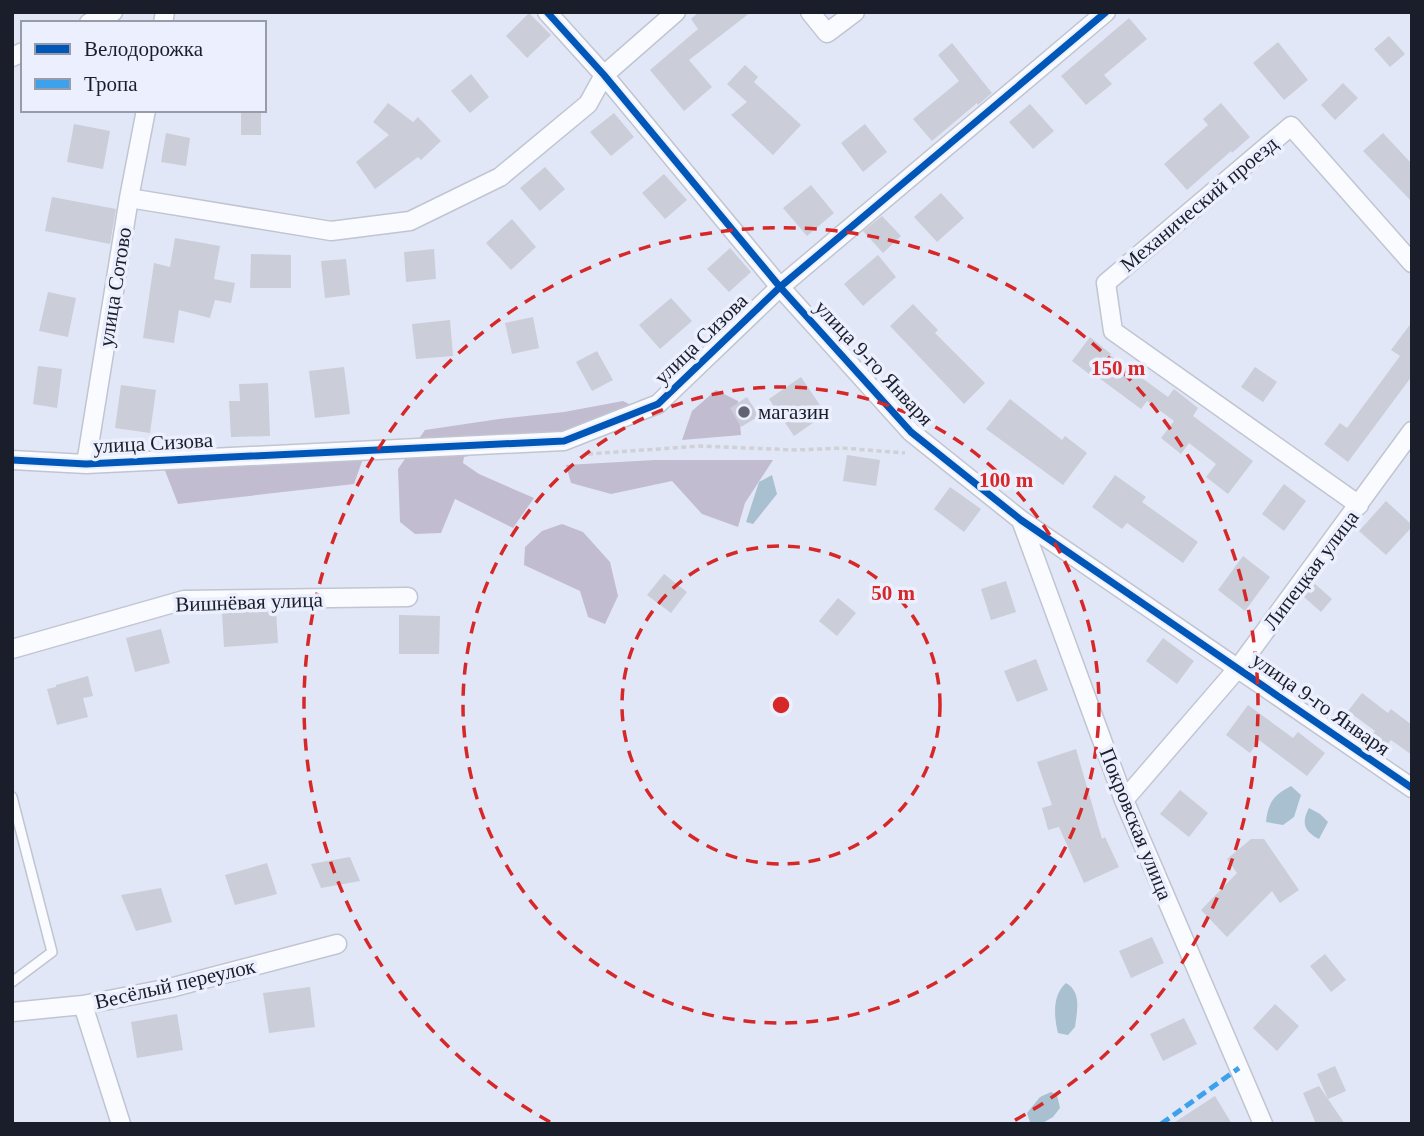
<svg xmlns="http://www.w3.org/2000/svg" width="1424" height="1136" font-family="'Times New Roman',serif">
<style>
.forest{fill:#c2bcd1}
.water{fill:#a8c0cf}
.building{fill:#cbcdd9}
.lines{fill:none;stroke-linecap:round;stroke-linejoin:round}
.lane-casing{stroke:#c1c5d2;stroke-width:12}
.street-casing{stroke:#c1c5d2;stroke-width:21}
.path{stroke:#cfd1d5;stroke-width:3.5;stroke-dasharray:5 3.5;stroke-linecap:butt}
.lane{stroke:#fafbfe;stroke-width:9}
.street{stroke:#fafbfe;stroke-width:18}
.quiet{stroke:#3da2eb;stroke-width:5;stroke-dasharray:10 5;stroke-linecap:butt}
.cycleway-casing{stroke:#ecf0fe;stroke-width:11}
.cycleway{stroke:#0057b8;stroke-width:7}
.ring{fill:none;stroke:#d62828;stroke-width:3.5;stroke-dasharray:12 9}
.poi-dot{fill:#606471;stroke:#ecf0fe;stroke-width:2.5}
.labels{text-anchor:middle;stroke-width:7;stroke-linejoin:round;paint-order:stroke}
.street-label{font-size:21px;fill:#1a1e2a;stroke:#ecf0fe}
.poi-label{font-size:21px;fill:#1a1e2a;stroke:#ecf0fe;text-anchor:start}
.centre{fill:#d62828;stroke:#ecf0fe;stroke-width:3.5}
.ring-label{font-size:21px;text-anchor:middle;font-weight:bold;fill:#d62828;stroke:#ecf0fe;stroke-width:7;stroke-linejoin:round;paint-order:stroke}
</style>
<rect width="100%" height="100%" fill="#e1e7f6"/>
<path class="forest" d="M716,390L738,401L741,435L682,440L692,411Z
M623,401L631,405L573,435L464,457L463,463L479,474L534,498L513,528L455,499L441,533L415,534L400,522L398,469L425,430L499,419L564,412Z
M364,456L354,484L178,504L164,468Z
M655,460H773L745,503L738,527L702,514L672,481L611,494L571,483L566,465Z
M562,524L583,532L610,562L618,596L605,624L588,617L580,591L524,565L525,547L542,531Z"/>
<path class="water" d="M772,475L777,494L753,524L746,522L759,482Z
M1291,786L1301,795L1294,817L1283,825L1266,822C1268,802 1274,795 1291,786Z
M1309,808L1320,814L1328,822L1319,839C1304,832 1301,822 1309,808Z
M1066,983C1082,992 1077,1011 1075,1027L1068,1035L1058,1033C1054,1017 1052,995 1066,983Z
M1051,1092L1057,1095L1060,1108L1053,1117L1041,1124L1030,1122L1027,1113L1040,1097Z"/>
<path class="building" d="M699,12H751L689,60L712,87L684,111L650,70L698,29L691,19Z
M529,13L551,35L527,58L506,36Z
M1129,18L1147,39L1104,75L1112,84L1086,105L1061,76Z
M1389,36L1405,54L1390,67L1374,49Z
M1278,42L1308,80L1284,100L1253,63Z
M952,43L992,93L978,105L977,103L932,141L913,119L959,81L938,55Z
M745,65L758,77L754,82L801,125L773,155L731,115L747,102L727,84Z
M471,74L489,97L470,113L451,91Z
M1343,83L1358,98L1335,120L1321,105Z
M388,103L413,122L418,117L441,141L421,160L418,157L375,189L356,162L389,135L373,122Z
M1221,103L1250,137L1232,153L1231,151L1187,190L1164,164L1208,125L1203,119Z
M1030,104L1054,131L1033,149L1009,122Z
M241,110H261V135H241Z
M614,113L634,137L611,156L590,132Z
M74,124L110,131L103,169L67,162Z
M865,124L887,152L863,172L841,143Z
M166,133L190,138L186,166L161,162Z
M1383,133L1412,164V202L1363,151Z
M545,167L565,189L540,211L520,188Z
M664,174L687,200L665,219L642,193Z
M811,185L834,213L807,236L783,208Z
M941,193L964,218L937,242L914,217Z
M52,197L116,209L110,244L45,231Z
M882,216L901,236L883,253L863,231Z
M512,219L536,247L511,270L486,243Z
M175,238L220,246L214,279L235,283L231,303L215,300L210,318L179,310L174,343L143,338L154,263L170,267Z
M730,248L751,272L729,292L707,269Z
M434,249L436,279L406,282L404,252Z
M251,254L291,255V288H250Z
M878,255L896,277L863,306L844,284Z
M346,259L350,295L325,298L321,261Z
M48,292L76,298L68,337L39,331Z
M671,298L692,321L660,349L639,325Z
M913,304L938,330L935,333L985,383L964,404L890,326Z
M533,317L539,348L512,354L505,323Z
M450,320L453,356L416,359L412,324Z
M1412,322V376L1348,462L1324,444L1340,423L1347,428L1400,356L1391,350Z
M1090,337L1111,354L1110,355L1168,397L1174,389L1198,408L1193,416L1253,461L1228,494L1206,477L1216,464L1189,443L1181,454L1161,438L1174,421L1147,401L1141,409L1095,375L1093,377L1072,361Z
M597,351L613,380L592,391L576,362Z
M38,366L62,369L57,408L33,404Z
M344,367L350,414L315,418L309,371Z
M1255,367L1277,382L1263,402L1241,387Z
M801,377L826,414L794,436L769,399Z
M268,383L270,436L231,437L229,401H240L239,384Z
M121,385L156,390L150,433L115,428Z
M747,397L759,416L741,427L730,408Z
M1010,399L1062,440L1065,436L1087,453L1063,485L986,429Z
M847,455L880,460L876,486L843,481Z
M1115,475L1146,497L1142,502L1198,542L1183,563L1127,523L1122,529L1092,507Z
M1284,484L1306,501L1284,531L1262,514Z
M950,487L981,509L964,532L934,509Z
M1386,501L1412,525V527L1386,555L1359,531Z
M1243,556L1270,577L1245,611L1218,590Z
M664,574L687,592L671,613L647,595Z
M1006,581L1016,612L991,620L981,589Z
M1315,584L1332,599L1321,612L1304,597Z
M838,598L856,613L837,636L819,621Z
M276,610L278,643L224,647L222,612Z
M399,615L440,616L439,654H399Z
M161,629L170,663L135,672L126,638Z
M1163,638L1194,661L1177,684L1146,661Z
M1036,659L1048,690L1017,702L1004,671Z
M88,676L93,696L83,698L88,717L57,725L47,689L56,687V685Z
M1362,693L1388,713L1391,709L1412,725V755L1391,740L1385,747L1370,737L1375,731L1348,711Z
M1248,705L1293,738L1298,732L1325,753L1307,776L1259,740L1250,753L1226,735Z
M1076,749L1102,839L1105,837L1119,867L1084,883L1059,827L1048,830L1042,808L1052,805L1037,762Z
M1180,790L1208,813L1189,837L1160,814Z
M1251,839H1264L1299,890L1280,903L1272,891L1227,937L1201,910L1237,873L1227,859Z
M350,857L360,881L321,888L311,864Z
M267,863L277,894L235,905L225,875Z
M161,888L172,922L136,931L121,895Z
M1152,937L1164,963L1131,978L1119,951Z
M1325,954L1346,980L1331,992L1310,966Z
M310,987L315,1027L269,1033L263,993Z
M1275,1004L1299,1026L1277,1051L1253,1028Z
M177,1014L183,1050L137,1058L131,1022Z
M1184,1018L1197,1044L1163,1061L1150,1034Z
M1335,1066L1346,1091L1328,1099L1317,1074Z
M1319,1086L1345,1124H1316L1303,1093Z
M1215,1096L1232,1124H1172Z"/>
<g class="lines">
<g class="lane-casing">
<path id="lane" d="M12,797L52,952L12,982"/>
</g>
<g class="street-casing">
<path id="street" d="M547,12L604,75L780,287L911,432L1021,520L1412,788
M810,12L827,33L855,12
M89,23L113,12
M163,23L165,12
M12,57L23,52
M129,198L331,231L410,221L500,177L588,104L604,75L676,12
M12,460L86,464L564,441L658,404L780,287L1106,12
M86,464L129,198L146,110
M1359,505L1113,331L1106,283L1291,126L1412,263
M1021,520L1124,800L1263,1124
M12,649L184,600L408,597
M1124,800L1238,668L1412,431
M83,1005L121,1124
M12,1012L83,1005L170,988L337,944"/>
</g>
<path class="path" d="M588,454L700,446L797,450L842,448L905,453"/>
<use href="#lane" class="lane"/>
<use href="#street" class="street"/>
<path class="quiet" d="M1161,1124L1239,1068"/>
<g class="cycleway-casing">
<path id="cycleway" d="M547,12L604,75L780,287L911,432L1021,520L1412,788
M12,460L86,464L564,441L658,404L780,287L1106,12"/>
</g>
<use href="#cycleway" class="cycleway"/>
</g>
<g class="ring">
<circle cx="781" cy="705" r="159"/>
<circle cx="781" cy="705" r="318"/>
<path d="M550 1122A477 477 0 1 1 1012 1122"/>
</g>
<circle class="poi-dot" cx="744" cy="412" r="7"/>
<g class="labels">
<g class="street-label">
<text transform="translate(1199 204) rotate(-40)" y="7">Механический проезд</text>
<text transform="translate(115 287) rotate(-81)" y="7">улица Сотово</text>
<text transform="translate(701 339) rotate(-44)" y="7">улица Сизова</text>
<text transform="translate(874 363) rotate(47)" y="7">улица 9-го Января</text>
<text transform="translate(153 443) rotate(-3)" y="7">улица Сизова</text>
<text transform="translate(1311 570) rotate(-53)" y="7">Липецкая улица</text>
<text transform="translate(249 602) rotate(-2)" y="7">Вишнёвая улица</text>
<text transform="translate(1321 704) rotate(35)" y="7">улица 9-го Января</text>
<text transform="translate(1136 824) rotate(68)" y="7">Покровская улица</text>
<text transform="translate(175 984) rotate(-13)" y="7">Весёлый переулок</text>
</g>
<g class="poi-label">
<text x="758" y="419">магазин</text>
</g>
</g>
<circle cx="781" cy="705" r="10" class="centre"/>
<g class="ring-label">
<text x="1118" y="375">150 m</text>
<text x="1006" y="487">100 m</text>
<text x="893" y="600">50 m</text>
</g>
<rect width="1424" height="1136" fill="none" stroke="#1a1e2a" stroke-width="28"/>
<rect x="21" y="21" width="245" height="91" fill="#ecf0fe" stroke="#989ca9" stroke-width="2"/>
<rect x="35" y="44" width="35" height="10" fill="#0057b8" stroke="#989ca9" stroke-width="2"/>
<text x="84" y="56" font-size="21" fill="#1a1e2a">Велодорожка</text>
<rect x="35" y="79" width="35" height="10" fill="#3da2eb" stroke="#989ca9" stroke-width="2"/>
<text x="84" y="91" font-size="21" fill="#1a1e2a">Тропа</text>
</svg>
